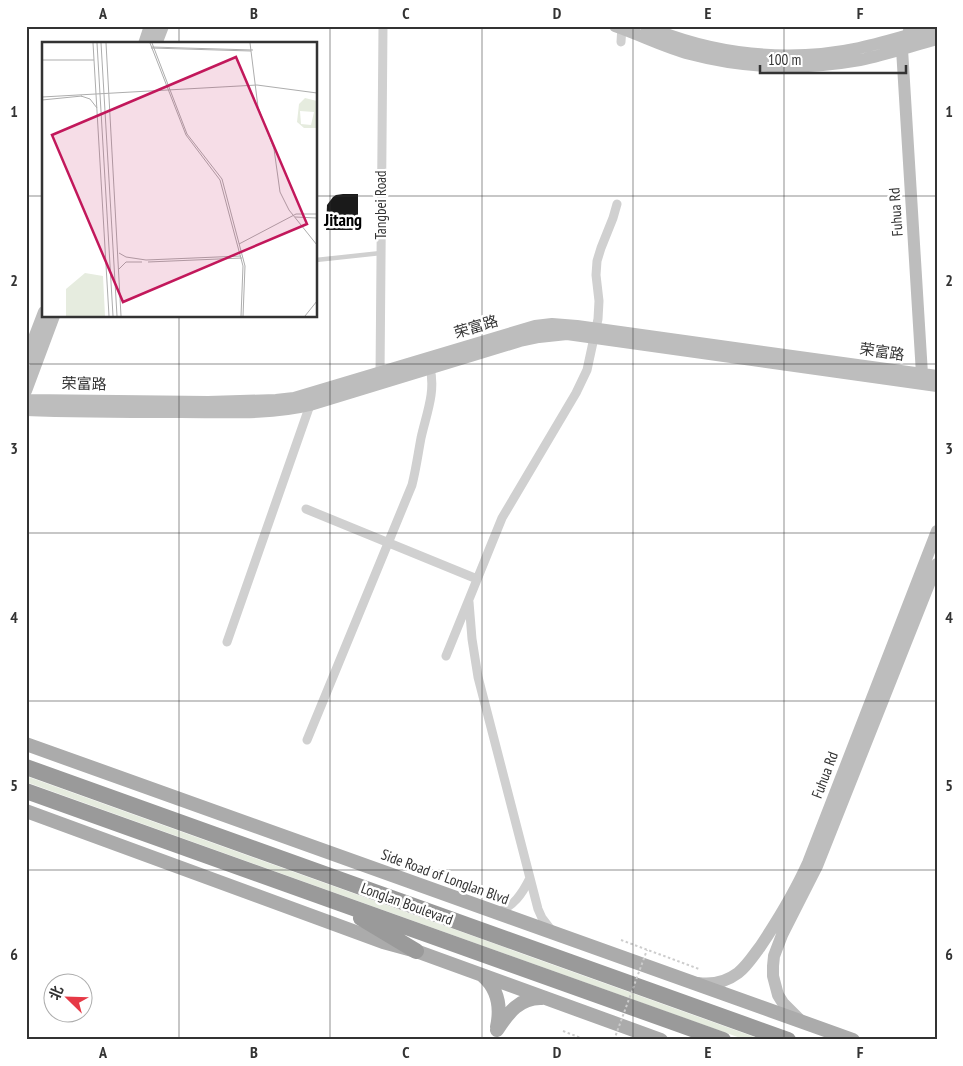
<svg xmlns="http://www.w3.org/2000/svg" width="963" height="1066" font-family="'PT Sans Narrow','Noto Sans SC',sans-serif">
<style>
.green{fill:#e6ecdf}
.building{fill:#1a1a1a}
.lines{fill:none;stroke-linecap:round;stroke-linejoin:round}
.path{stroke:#cdcdcd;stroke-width:2;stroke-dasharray:2.5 2.5;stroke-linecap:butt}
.lane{stroke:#d0d0d0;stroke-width:4.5}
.street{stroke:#d0d0d0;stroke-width:9}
.secondary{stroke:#bdbdbd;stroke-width:12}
.primary{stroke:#ababab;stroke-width:14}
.highway{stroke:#9a9a9a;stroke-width:16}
.path-bridge{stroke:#cdcdcd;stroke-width:2;stroke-dasharray:2.5 2.5;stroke-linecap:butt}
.grid{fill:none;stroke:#333;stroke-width:1;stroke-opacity:0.55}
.labels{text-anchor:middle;stroke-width:5;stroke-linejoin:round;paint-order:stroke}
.street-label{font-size:15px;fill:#333;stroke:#fff}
.quarter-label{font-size:18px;font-weight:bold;fill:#000;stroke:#fff}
.inset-road{fill:none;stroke:#adadad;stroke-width:1}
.view{fill:#c2185b;fill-opacity:0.15;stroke:#c2185b;stroke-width:2.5}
.inset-edge{fill:none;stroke:#333;stroke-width:2.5}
.neatline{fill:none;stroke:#333;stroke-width:2}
.grid-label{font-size:16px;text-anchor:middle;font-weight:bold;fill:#333}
</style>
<rect width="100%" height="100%" fill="#fff"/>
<path class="green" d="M26,776L763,1040H746L26,782Z"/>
<path class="building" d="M343,194H358V230H326L327,205L333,197L336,195Z"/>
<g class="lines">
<path class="path" d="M621,940L699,969
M563,1031L586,1040"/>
<path class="lane" d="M316,260L381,253"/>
<path class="street" d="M621,42L622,26
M380,376L383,26
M306,509L477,579
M469,602L472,639L478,677L538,909L542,918L552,931
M227,642L310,405
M446,656L502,518L576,393L587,370L598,319L599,301L596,275L597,261L601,248L613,218L617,204
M307,740L412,485C416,469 418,454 421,438C426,415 436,392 430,368
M497,913C514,906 522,894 530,878"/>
<path class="secondary" d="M615,26C641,35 664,47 690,54C746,69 803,70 860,60C886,55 911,46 937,39
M646,26C713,55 788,63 859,48C886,42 911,34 937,27
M911,26L902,49L922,374
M144,44L150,26
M156,44L163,26
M26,359L44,312
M26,391L54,316
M26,400L208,402L276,400L294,398L535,326L552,324L577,326L937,376
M26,410C78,412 129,412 180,412C223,412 269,415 310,405L520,341L539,337L567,334L937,386
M698,983C712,985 726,982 738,973C747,966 753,956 760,947C778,920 795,892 808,863L937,531
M801,1021L783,1003L778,995L773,976V966L774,956L782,935L817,866L937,564"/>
<path class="primary" d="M26,744L853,1040
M26,811L383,942L416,951L661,1040
M483,976C499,990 501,1008 497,1027
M497,1030C508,1013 520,997 542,998"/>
<path class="highway" d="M26,767L788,1040
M26,791L723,1040
M361,918L416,951"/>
<path class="path-bridge" d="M614,1040L647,950"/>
</g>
<path class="grid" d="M179,26V44M330,26V1040M482,26V1040M633,26V1040M784,26V1040M26,196H44M316,196H937M179,316V1040M26,364H937M26,533H937M26,701H937M26,870H937"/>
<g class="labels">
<g class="street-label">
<text transform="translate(381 205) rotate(-90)" y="5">Tangbei Road</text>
<text transform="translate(896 212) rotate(-94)" y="5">Fuhua Rd</text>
<text transform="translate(476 327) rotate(-17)" y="5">荣富路</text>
<text transform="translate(882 352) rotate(8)" y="5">荣富路</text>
<text transform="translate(84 384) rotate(1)" y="5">荣富路</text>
<text transform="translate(825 775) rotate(-69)" y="5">Fuhua Rd</text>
<text transform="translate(445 877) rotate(20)" y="5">Side Road of Longlan Blvd</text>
<text transform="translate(407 904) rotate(20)" y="5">Longlan Boulevard</text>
</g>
<g class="quarter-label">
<text x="343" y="226">Jitang</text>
</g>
</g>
<g transform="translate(42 42)">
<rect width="275" height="275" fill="#fff"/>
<path d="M263,56L275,59L274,86H262L255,80L257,62ZM258,69L272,70L269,83L259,82ZM43,231L61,234L63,274H24V247Z" fill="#e6ecdf" fill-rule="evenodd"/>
<path class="inset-road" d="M51,1L67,274M55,1L71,274M59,1L75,274M64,1L79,274M108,1L144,93L178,138L201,224L199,274M110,1L145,92L180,137L203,224L201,274M208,1L216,65L232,107L238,150L247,168L275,203M109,5L211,8M109,6L209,9M0,18H52M39,54L48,57L55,66M0,55L215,43L275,51M0,58L40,54M253,175L275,176M197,202L254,172H275M77,211L84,215L104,218L199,214M106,220L200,216M77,227L84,220H100M263,274L275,259"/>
<path class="view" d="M194,15L265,182L81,260L10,93Z"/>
<rect width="275" height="275" class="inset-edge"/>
</g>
<rect width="963" height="1066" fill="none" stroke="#ffffff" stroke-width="55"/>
<g transform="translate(68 998) rotate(293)"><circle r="24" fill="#ffffff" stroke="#adadad"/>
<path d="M0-4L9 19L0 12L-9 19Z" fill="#e63946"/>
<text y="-8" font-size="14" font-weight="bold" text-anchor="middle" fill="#333333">北</text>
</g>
<path d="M760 65v8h146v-8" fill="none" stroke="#333333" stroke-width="2.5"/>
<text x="768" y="65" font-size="15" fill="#333333" stroke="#ffffff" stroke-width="4" paint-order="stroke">100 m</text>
<rect x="28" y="28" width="908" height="1010" class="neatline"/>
<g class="grid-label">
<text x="103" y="19">A</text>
<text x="254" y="19">B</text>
<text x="406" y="19">C</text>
<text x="557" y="19">D</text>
<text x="708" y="19">E</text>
<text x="860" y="19">F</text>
<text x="14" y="117">1</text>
<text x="949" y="117">1</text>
<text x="14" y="286">2</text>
<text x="949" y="286">2</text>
<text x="14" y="454">3</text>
<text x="949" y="454">3</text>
<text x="14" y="623">4</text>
<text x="949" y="623">4</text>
<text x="14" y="791">5</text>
<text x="949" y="791">5</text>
<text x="14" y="960">6</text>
<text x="949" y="960">6</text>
<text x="103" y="1058">A</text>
<text x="254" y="1058">B</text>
<text x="406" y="1058">C</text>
<text x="557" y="1058">D</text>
<text x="708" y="1058">E</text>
<text x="860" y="1058">F</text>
</g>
</svg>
